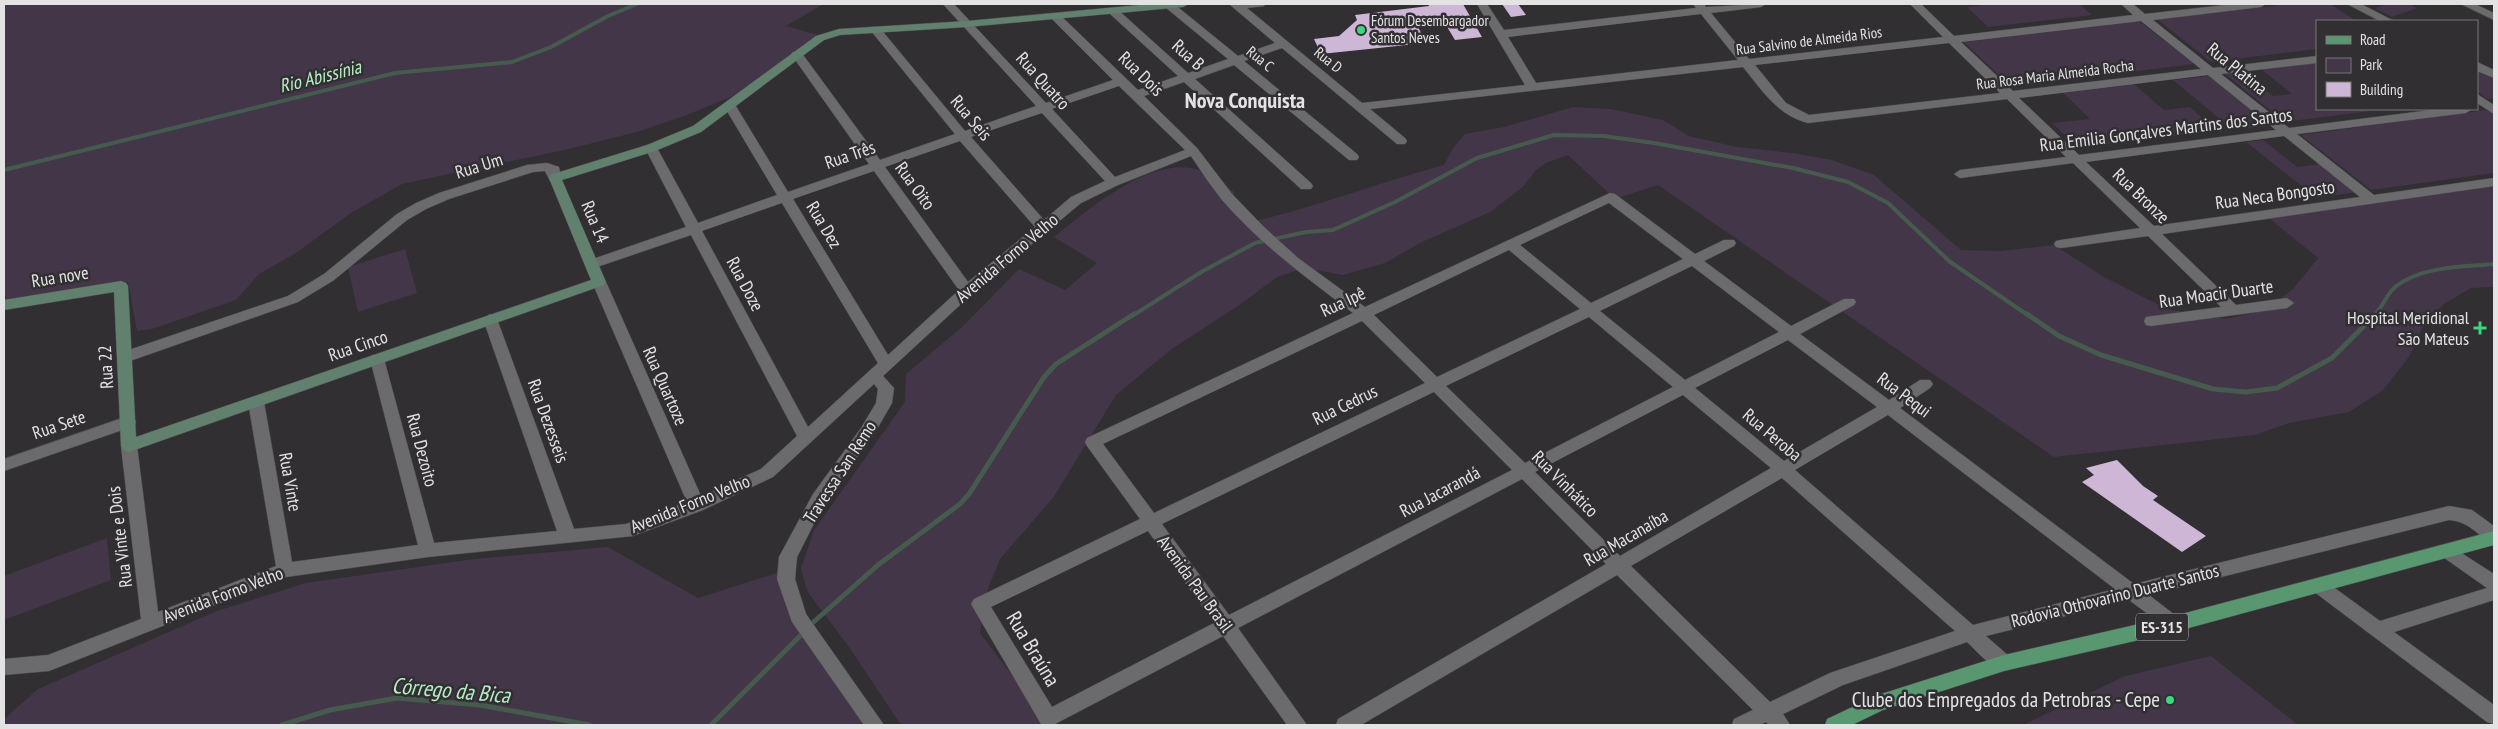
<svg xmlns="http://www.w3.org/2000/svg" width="2498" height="729" font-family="'PT Sans Narrow',sans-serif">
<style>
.green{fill:#433648}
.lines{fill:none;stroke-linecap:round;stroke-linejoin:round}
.stream-far1{stroke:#465a4e;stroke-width:4}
.stream{stroke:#465a4e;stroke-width:5}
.building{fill:#ceb7d6}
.street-casing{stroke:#4e4d4e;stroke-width:1}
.secondary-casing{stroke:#4e4d4e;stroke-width:1}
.primary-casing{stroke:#4e4d4e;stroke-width:1}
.street{fill:#6b6a6c;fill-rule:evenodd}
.secondary{fill:#62806e;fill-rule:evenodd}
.primary{fill:#589770;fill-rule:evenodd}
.poi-dot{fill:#3cd77e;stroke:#312f32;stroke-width:2}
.labels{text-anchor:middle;stroke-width:5;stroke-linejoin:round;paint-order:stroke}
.far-poi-label{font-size:15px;fill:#e4e3e4;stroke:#312f32;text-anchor:start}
.far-street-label{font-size:15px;fill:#e4e3e4;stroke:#312f32}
.shield{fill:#312f32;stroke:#aeadaf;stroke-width:1}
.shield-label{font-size:16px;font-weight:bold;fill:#e4e3e4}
.street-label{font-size:18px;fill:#e4e3e4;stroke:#312f32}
.poi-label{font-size:18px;fill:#e4e3e4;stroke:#312f32;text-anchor:end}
.water-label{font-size:19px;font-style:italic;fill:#b6efc6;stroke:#312f32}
.near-street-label{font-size:21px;fill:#e4e3e4;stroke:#312f32}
.near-poi-label{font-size:21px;fill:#e4e3e4;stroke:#312f32;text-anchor:end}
.district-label{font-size:22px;font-weight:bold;fill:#e4e3e4;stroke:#312f32}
.near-water-label{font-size:22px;font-style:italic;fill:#b6efc6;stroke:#312f32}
</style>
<rect width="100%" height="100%" fill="#312f32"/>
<path class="green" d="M4,4H824L786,26L818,35L741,93L684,116L637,132L569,149L402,184L351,213L296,253L259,274L236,300L152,329L137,331L128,282L4,302Z
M1983,4H2079L2092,15L1988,27L1967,7L1984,5Z
M2288,4H2331L2356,21H2317V49L2211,62L2157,19Z
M2388,4H2409L2417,8L2392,17L2375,8Z
M2139,21L2194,64L2011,87L1964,42Z
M2317,62V109H2386L2285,122L2225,74L2242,72L2273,96L2292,94L2261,69Z
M2477,69L2494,77V98L2487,99L2477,91Z
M2209,76L2272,126L2233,130L2173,80Z
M2134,84L2164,110L2190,107L2217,131L2078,148L2052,123L2090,119L2063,93Z
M1573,107L1611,109L1663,120L1689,136L1737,147L1793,153L1832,160L1874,175L1961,250L2001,251L2054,245L2104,277L2167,309L2225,319L2267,310L2293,289L2318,258L2269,218L2494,186V287L2471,288L2444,304L2424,324L2409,357L2383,390L2349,412L2289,423L2255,435L2054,457L1658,185L1615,199L1568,155L1546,163L1536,170L1523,187L1490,212L1422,242L1385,263L1343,275L1305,268L1277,277L1238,306L1173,348L1116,395L1053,498L1000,559L987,591L980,633L1050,725H901L849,647L807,591L801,568L814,530L905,402L906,374L961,328L1019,269L1065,290L1097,263L1054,237C1088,210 1144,161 1191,168C1208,170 1221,182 1234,192V201L1255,221C1319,206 1380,182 1444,165L1453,148L1465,134L1504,127Z
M2487,110L2494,114V173L2371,190L2301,135Z
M2263,140L2297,167L2321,164L2357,192L2317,198L2246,142Z
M405,249L417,293L358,312L348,267Z
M107,538L111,580L4,620V576Z
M608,547L698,598L777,573L782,593L876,725H4V719L38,689L217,611L306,583L474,559Z
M2211,656L2298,725H2023L2125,676Z"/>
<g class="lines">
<path class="stream-far1" d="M4,170L395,73L512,62L551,47L608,16L637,4
M1132,316L1203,271L1255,243L1306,232L1333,230L1395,202L1477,158L1554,135L1604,136L1654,143L1793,168L1848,182L1888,203L1949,261L2029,316
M2374,316C2382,308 2387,294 2395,287C2421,266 2462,267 2494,264"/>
<path class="stream" d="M2027,314L2059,336L2101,355L2213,389L2246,392L2277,388L2332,358L2376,314
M809,626L878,565L960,504L969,494L1044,377L1056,364L1134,314
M282,725L330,710L397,698L480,705L590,725
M711,725L804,632"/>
</g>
<path class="building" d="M1428,4H1463L1482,37L1455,40L1443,20L1416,23L1426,43L1321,54L1314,39L1339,36L1357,20L1355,15L1429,6Z
M1502,4H1518L1526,15L1511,17Z
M2117,460L2143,486L2158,496L2153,500L2206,536L2182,552L2082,482L2094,475L2086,468Z"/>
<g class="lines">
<g class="street-casing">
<path id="street" d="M943,4H954L1046,103L1113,80L1051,18V14H1059L1138,90L1178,76L1109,13V9H1117L1188,73L1228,59L1165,7L1164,4H1174L1238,56L1275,43L1229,4H1265L1264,6L1247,8L1362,103L1525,85L1477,4H1487L1504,30L1696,8L1693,4H1704L1706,7L1766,4L1761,7L1711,13L1749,59L1943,37L1910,4H1921L1954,36L2133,15L2121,4H2133L2145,14L2234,4H2266L2261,7L2153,20L2213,68L2317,56V63L2221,74L2289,128L2439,109H2472L2466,113L2297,134L2374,195L2494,178V186L2162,234L2236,305L2287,298L2294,303L2287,308L2151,326L2146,325L2144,321L2146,317L2221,307L2148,236L2061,248L2056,247L2054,244L2056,241L2061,240L2140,228L2073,163L1960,178L1954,174L1960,170L2066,157L2007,99L1808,123C1777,115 1762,90 1743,67L1370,109L1405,138L1407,141L1405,144H1397L1282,48L1244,61L1357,154L1359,157L1357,160H1349L1234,65L1195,79L1311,183L1313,186L1311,189H1301L1184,82L1144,96L1197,148L1232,194L1263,226L1298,258L1365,307L1610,193L1615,194L1695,254L1724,240H1734L1736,243L1734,246L1704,261L1791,326L1844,299H1854L1856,302L1854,305L1800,334L1889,400L1920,380H1930L1933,384L1930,388L1900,408L2134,584L2449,506L2472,510L2494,526V542C2475,536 2472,522 2449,520L2149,595L2180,619L2183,624L2180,629L2174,632L2168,629L2129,600L1986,636L2010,657L2013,663L2010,669C1995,674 1978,652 1967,642L1843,685L1783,714L1790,725H1769L1766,722L1760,725H1732L1734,719L1753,710L1617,575L1361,725H1336L1338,719L1606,564L1522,479L1238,628L1307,725H1287L1223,636L1055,724H1041L971,604L974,599L1140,519L1087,446L1085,442L1087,438L1353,313C1307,278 1260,244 1222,200C1211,186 1201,171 1191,156L1118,185L1081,203L972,294L883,376L894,388L892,403L873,436L827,498L797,557L795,579L806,614L884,725H864L792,622L777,579L779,557L813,494L861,428L876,403L878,389L874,384L773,477L703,510L633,536L428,557L286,577L49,671L4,675V659L48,655L141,619L121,446L123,442H135L137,446L158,612L276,566L248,402L251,398H261L264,402L292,562L418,545L370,359L372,355H382L384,359L434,543L557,531L483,319L490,314L497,319L574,529L626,524L687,502L592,282L599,277L606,282L701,496L761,469L797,436L691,235L597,267L592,269L585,264L587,261L686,227L645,148L647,145H655L657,148L698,223L777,195L724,106L726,103H734L788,192L869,164L791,54L793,52H801L880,160L955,134L871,31V27H879L965,131L1036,106ZM1701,14L1738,60L1536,83L1508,37ZM2141,21L2201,69L2013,91L1961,42ZM1949,43L2000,93L1809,115L1786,103L1755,65ZM2208,75L2276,130L2079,155L2019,98ZM1119,86L1185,150L1115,177L1052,109ZM1042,113L1105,181L1071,197L1044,220L971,137ZM2284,136L2360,197L2154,226L2086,162ZM960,141L1035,227L968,282L885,167ZM874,171L959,290L888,355L793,199ZM782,203L878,363L808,427L702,231ZM1609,203L1683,259L1591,303L1520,245ZM1509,250L1580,309L1437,377L1374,315ZM1692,266L1779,332L1685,380L1600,311ZM1589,317L1673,387L1525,463L1446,386ZM1362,321L1425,383L1154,513L1103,444ZM1788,340L1877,407L1784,461L1695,388ZM1434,392L1512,470L1229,615L1162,524ZM1683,395L1771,468L1620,556L1535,472ZM1888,415L2115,589L1973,625L1795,470ZM1782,478L1955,631L1830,673L1770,702L1631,566ZM1148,531L1214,623L1052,707L991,607Z
M2347,4H2361L2394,21H2380Z
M2461,4H2475L2494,13V20Z
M2477,62L2494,70V78L2477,71Z
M2477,94L2494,105V114L2477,103Z
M547,163L559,167L561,178L560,181H550L545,171L533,172L449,199L426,209L407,220L334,280L298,302L130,361H120L118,357L120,353L288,296L324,274L397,214L416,203L439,193L527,165Z
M128,416L134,418L136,422L134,426L4,471V459Z
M2449,545L2494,574V600L2394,632L2494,705V724L2487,722L2313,591L2310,586L2313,581L2319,579L2325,581L2380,621L2487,588L2443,557L2440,552L2443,547Z"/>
</g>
<g class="secondary-casing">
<path id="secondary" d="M1150,4H1189L1183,7L967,27L840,35L824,40L701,132L655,151L562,180L606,282L604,285L129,452L123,450L121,446L114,292L4,310V300L121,281L126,283L128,286L136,437L591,280L549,178L550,175L647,145L693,126L816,36L839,29L967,21Z"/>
</g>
<g class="primary-casing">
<path id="primary" d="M2494,531V545L2174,632L2004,671L1883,710L1852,725H1825L1827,719L1878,695L2004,655L2174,616Z"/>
</g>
<use href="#street" class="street"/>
<use href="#secondary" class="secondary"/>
<use href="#primary" class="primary"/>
</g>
<g class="poi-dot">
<circle cx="1361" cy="30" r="5"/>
<path d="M2477.5 320.5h5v5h5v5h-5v5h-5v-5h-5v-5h5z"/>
<circle cx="2170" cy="700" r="5"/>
</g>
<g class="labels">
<g class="far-poi-label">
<text x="1371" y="26">Fórum Desembargador<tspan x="1371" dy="17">Santos Neves</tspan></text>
</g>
<g class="far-street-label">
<text transform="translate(1809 41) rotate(-7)" y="5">Rua Salvino de Almeida Rios</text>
<text transform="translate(1260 59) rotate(39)" y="5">Rua C</text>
<text transform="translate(1328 60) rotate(39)" y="5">Rua D</text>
<text transform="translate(2055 75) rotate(-7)" y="5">Rua Rosa Maria Almeida Rocha</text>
</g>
<rect class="shield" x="2136" y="613.5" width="52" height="27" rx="4"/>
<g class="shield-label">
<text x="2162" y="633">ES-315</text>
</g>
<g class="street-label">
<text transform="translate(1188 55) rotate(42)" y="6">Rua B</text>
<text transform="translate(2237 69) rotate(39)" y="6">Rua Platina</text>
<text transform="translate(1141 74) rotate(44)" y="6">Rua Dois</text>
<text transform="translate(1043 81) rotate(48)" y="6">Rua Quatro</text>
<text transform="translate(971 118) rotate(50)" y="6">Rua Seis</text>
<text transform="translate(2166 130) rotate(-7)" y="6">Rua Emilia Gonçalves Martins dos Santos</text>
<text transform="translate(850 155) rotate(-19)" y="6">Rua Três</text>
<text transform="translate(479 166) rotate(-17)" y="6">Rua Um</text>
<text transform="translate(915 186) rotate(54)" y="6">Rua Oito</text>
<text transform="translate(2275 195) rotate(-8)" y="6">Rua Neca Bongosto</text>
<text transform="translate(2141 196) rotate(44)" y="6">Rua Bronze</text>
<text transform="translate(595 222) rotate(67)" y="6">Rua 14</text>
<text transform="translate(824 225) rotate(59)" y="6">Rua Dez</text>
<text transform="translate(1007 258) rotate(-40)" y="6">Avenida Forno Velho</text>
<text transform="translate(60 277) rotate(-9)" y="6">Rua nove</text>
<text transform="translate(745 284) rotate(62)" y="6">Rua Doze</text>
<text transform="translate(2216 294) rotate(-8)" y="6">Rua Moacir Duarte</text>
<text transform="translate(1343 302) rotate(-25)" y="6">Rua Ipê</text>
<text transform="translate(358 346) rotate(-19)" y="6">Rua Cinco</text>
<text transform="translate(106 367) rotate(-93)" y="6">Rua 22</text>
<text transform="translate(665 386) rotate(66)" y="6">Rua Quartoze</text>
<text transform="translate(1904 395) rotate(37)" y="6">Rua Pequi</text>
<text transform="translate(1345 405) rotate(-26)" y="6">Rua Cedrus</text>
<text transform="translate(548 421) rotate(70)" y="6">Rua Dezesseis</text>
<text transform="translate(59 425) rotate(-19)" y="6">Rua Sete</text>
<text transform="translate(1772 435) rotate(40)" y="6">Rua Peroba</text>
<text transform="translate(422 450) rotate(75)" y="6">Rua Dezoito</text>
<text transform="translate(840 472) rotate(-57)" y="6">Travessa San Remo</text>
<text transform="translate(290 482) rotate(80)" y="6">Rua Vinte</text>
<text transform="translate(1565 484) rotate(45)" y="6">Rua Vinhático</text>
<text transform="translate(1440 492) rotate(-28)" y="6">Rua Jacarandá</text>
<text transform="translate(690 504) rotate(-22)" y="6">Avenida Forno Velho</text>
<text transform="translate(120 537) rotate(-97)" y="6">Rua Vinte e Dois</text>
<text transform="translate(1626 538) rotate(-30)" y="6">Rua Macanaíba</text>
<text transform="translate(1195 584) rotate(54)" y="6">Avenida Pau Brasil</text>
<text transform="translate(223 595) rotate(-21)" y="6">Avenida Forno Velho</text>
<text transform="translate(2115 596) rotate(-14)" y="6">Rodovia Othovarino Duarte Santos</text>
</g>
<g class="poi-label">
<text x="2469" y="324">Hospital Meridional<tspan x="2469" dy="21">São Mateus</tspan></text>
</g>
<g class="water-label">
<text transform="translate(320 76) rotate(-14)" y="7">Rio Abissínia</text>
</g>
<g class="near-street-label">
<text transform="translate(1033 649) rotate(59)" y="7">Rua Braúna</text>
</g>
<g class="near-poi-label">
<text x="2160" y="707">Clube dos Empregados da Petrobras - Cepe</text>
</g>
<g class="district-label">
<text x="1245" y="108">Nova Conquista</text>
</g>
<g class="near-water-label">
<text transform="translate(451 690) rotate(5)" y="8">Córrego da Bica</text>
</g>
</g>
<rect width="2498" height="729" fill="none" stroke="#e4e3e4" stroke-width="10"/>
<rect x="2316" y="20" width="162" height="90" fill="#312f32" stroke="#797779"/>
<rect x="2326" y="36" width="25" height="8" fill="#589770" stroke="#797779"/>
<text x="2360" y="45" font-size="15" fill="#e4e3e4">Road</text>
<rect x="2326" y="58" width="25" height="15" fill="#433648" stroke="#797779"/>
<text x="2360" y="70" font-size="15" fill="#e4e3e4">Park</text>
<rect x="2326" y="82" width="25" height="15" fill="#ceb7d6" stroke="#797779"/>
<text x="2360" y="95" font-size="15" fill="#e4e3e4">Building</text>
</svg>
